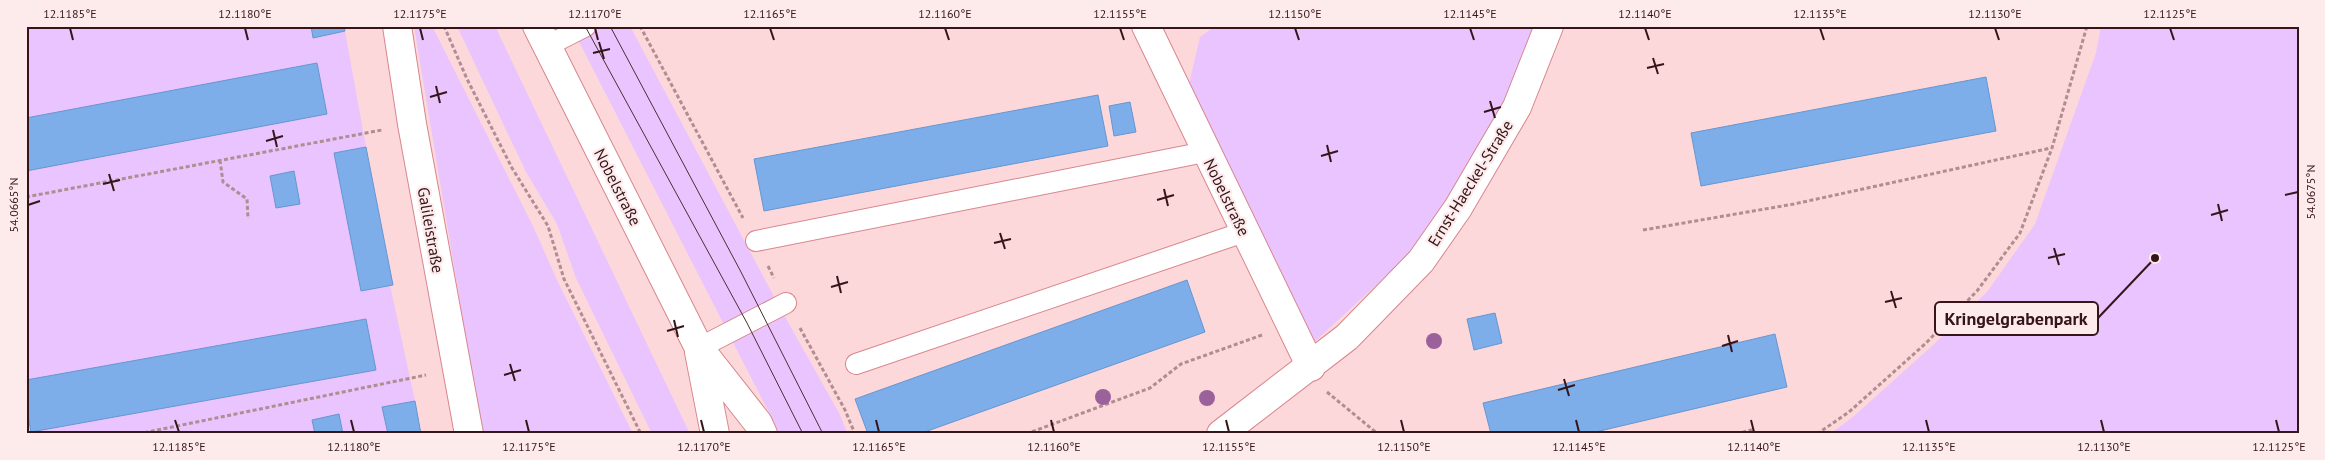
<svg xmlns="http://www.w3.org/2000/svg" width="2325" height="460" font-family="'PT Sans',sans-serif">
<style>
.green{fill:#eac4fe}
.building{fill:#7daeea;stroke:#6696d1}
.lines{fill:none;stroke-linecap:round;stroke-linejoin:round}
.lane-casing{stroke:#d8868d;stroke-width:22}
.street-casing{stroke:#d8868d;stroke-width:30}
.secondary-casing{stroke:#d8868d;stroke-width:30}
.path{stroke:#b08d90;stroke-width:3;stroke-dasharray:4 2.5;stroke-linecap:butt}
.lane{stroke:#fff;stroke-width:20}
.street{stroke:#fff;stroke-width:28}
.secondary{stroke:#fff;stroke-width:28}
.tram{stroke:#4e2d31;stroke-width:1}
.tree{fill:#9b619a}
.ticks{fill:none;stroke:#351519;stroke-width:2}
.labels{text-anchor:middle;stroke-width:4.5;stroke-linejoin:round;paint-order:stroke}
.street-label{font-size:16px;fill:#351519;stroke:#fdebec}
.leader{fill:none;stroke:#351519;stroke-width:2}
.callout-dot{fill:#351519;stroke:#fdebec;stroke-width:2}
.callout{fill:#fdebec;stroke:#351519;stroke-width:2}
.callout-label{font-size:18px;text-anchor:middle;font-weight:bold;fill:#351519}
.neatline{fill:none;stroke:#351519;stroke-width:2}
.ticks-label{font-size:12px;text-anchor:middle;fill:#351519}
</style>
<rect width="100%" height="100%" fill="#fdd8da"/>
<path class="green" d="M26,26H311L313,37L345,31L366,147L335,153L390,285L415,401L383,407L388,434H26Z
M414,26H432L532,224L557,280L633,434H482Z
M457,26H495L690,434H652L576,278L557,224L526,172Z
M571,26H630L779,306L839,413L848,434H780Z
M1215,26H1539L1520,75L1468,173L1403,260L1308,348L1189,84L1200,37Z
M2101,26H2299V434H1830L1854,416L1933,345L1987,292L2035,224L2096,53Z"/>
<path class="building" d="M311,26H344L345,31L313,38Z
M317,63L327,114L26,171V118Z
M1986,77L1996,131L1701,186L1691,133Z
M1098,95L1108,146L764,211L754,159Z
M1130,102L1136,132L1114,136L1109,106Z
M366,147L393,285L361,291L334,153Z
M294,171L300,204L276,208L270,176Z
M1187,280L1205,332L919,434H868L855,399Z
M1495,313L1502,343L1474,350L1467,319Z
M366,319L376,370L31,432L26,405V380Z
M1775,334L1787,387L1587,434H1491L1483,403Z
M415,401L421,434H388L382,407Z
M339,414L343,434H315L312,420Z"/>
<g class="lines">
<g class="lane-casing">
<path id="lane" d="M547,46L586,26
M756,241L1205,152
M699,348L786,303
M856,364L1244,232"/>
</g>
<g class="street-casing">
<path id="street" d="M397,26L412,124L469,434
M1146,26L1311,367
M1221,434L1347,337L1421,261L1458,208L1517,107L1549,26"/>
</g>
<g class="secondary-casing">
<path id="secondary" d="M537,26L699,348L758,423L763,434
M699,352L715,434"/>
</g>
<path class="path" d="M444,26L467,79L512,168L548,226L564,279L641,434
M640,26L743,218
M220,160L223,182L247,199L248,219
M26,197L382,130
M1643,230L1794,204L2051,148
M768,266L774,278
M800,328L845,410L855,434
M1327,392L1378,434
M138,434L426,375
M1026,434L1150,388L1181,364L1262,335
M1736,434L1751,430L1753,434
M1817,434L1849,412L1925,344L1977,291L2020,233L2052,148L2087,26"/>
<use href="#lane" class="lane"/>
<use href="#street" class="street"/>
<use href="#secondary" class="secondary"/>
<path class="tram" d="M585,26L747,323L803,434
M610,26L741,272L823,434"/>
</g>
<g class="tree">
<circle cx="1434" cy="341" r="8"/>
<circle cx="1103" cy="397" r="8"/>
<circle cx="1207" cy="398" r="8"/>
</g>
<path class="ticks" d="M70,28L73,40M245,28L248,40M420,28L423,40M595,28L598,40M770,28L774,40M945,28L949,40M1120,28L1124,40M1295,28L1299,40M1470,28L1474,40M1645,28L1649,40M1820,28L1824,40M1995,28L1999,40M2170,28L2174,40M599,42L604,59M593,53L610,49M1653,58L1658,74M1647,68L1664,64M436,86L440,103M430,97L447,92M1490,101L1495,118M1484,112L1501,107M273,130L277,147M266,141L283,136M1327,145L1331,162M1321,156L1338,151M109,174L114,191M103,184L120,180M1164,189L1168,206M2285,195L2298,192M1157,200L1174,195M2218,204L2222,221M28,205L40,201M2211,215L2228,210M1000,233L1005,249M994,243L1011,239M2054,248L2059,265M2048,258L2065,254M837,276L841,293M831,287L848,282M1891,291L1896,308M1885,302L1902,298M674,320L678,337M667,331L684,326M1728,335L1732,352M1722,346L1738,341M510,364L515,381M504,375L521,370M1564,379L1569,396M1558,390L1575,385M175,420L179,432M351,420L354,432M526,420L529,432M701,420L704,432M876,420L879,432M1051,420L1054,432M1226,420L1229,432M1401,420L1404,432M1576,420L1579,432M1751,420L1754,432M1926,420L1929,432M2101,420L2104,432M2276,420L2279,432"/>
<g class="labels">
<g class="street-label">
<text transform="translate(1470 183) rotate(-58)" y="6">Ernst-Haeckel-Straße</text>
<text transform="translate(618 187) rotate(63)" y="6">Nobelstraße</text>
<text transform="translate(1227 197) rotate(64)" y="6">Nobelstraße</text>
<text transform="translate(431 230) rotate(80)" y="6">Galileistraße</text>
</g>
</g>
<path class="leader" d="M2155 258L2098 318"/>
<circle class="callout-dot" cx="2155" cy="258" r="5"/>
<rect class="callout" x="1935" y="302" width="163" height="33" rx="5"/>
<g class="callout-label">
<text x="2016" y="325">Kringelgrabenpark</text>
</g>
<rect width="2325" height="460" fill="none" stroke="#fdebec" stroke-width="55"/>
<rect x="28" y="28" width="2270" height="404" class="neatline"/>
<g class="ticks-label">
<text x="70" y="18">12.1185°E</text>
<text x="245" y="18">12.1180°E</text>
<text x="420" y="18">12.1175°E</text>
<text x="595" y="18">12.1170°E</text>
<text x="770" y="18">12.1165°E</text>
<text x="945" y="18">12.1160°E</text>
<text x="1120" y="18">12.1155°E</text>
<text x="1295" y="18">12.1150°E</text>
<text x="1470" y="18">12.1145°E</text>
<text x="1645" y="18">12.1140°E</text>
<text x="1820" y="18">12.1135°E</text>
<text x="1995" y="18">12.1130°E</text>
<text x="2170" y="18">12.1125°E</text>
<text transform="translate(2311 192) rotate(-90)" y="4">54.0675°N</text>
<text transform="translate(14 205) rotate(-90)" y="4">54.0665°N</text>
<text x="179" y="451">12.1185°E</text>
<text x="354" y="451">12.1180°E</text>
<text x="529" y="451">12.1175°E</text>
<text x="704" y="451">12.1170°E</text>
<text x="879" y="451">12.1165°E</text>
<text x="1054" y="451">12.1160°E</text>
<text x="1229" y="451">12.1155°E</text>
<text x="1404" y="451">12.1150°E</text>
<text x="1579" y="451">12.1145°E</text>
<text x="1754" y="451">12.1140°E</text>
<text x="1929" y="451">12.1135°E</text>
<text x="2104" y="451">12.1130°E</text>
<text x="2279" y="451">12.1125°E</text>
</g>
</svg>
